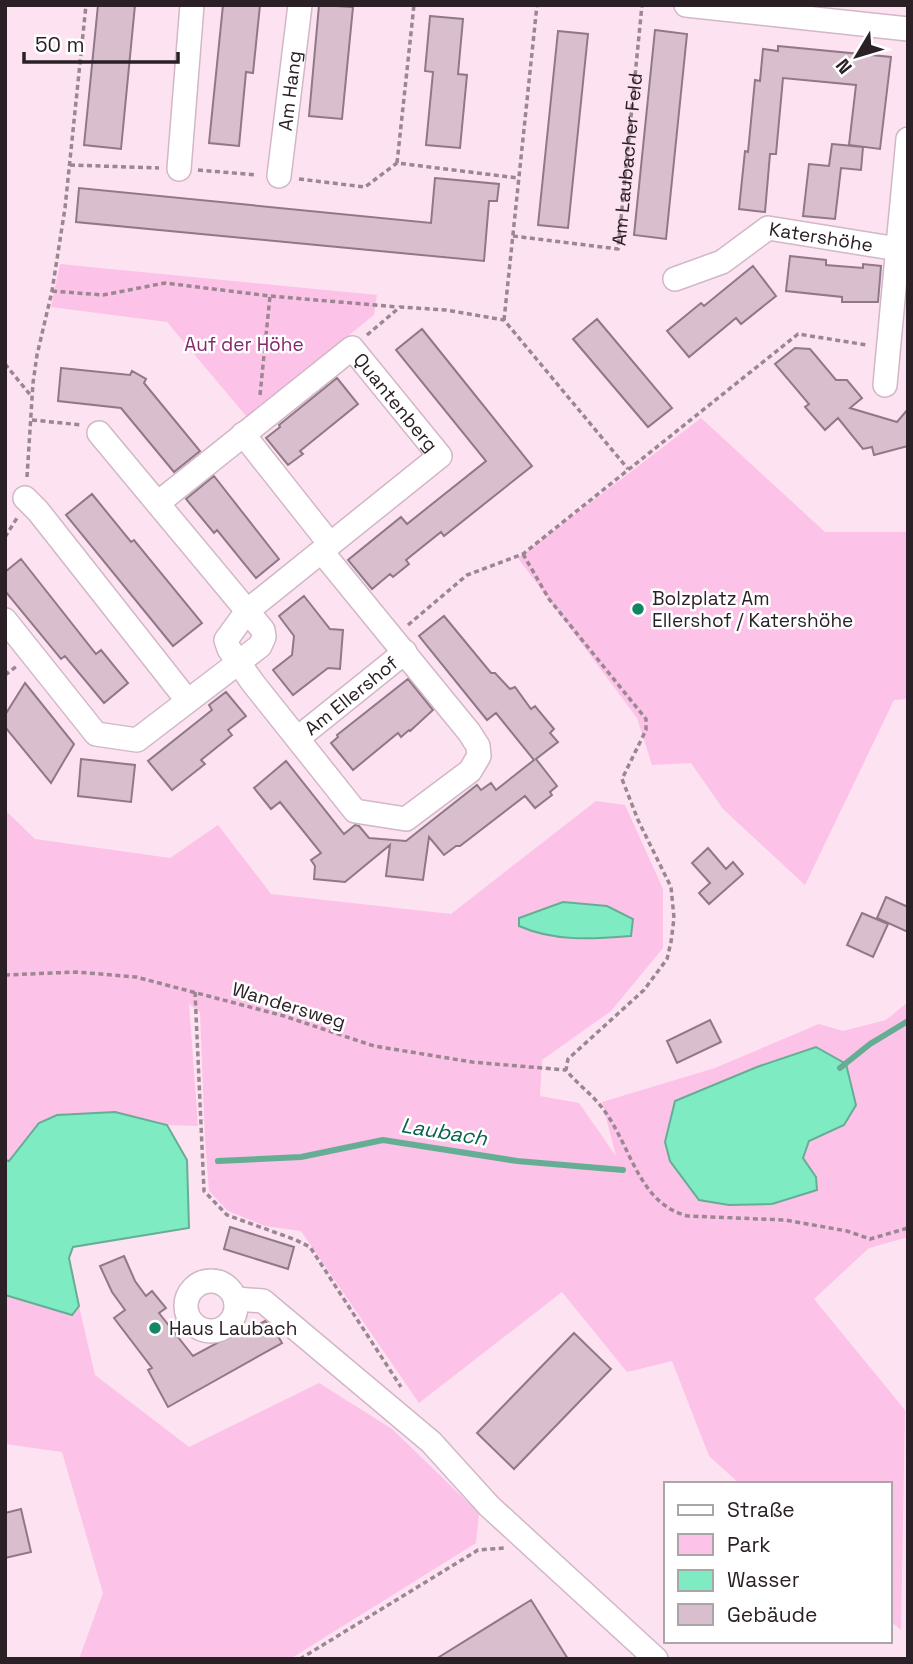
<svg xmlns="http://www.w3.org/2000/svg" width="913" height="1664" font-family="'Space Grotesk',sans-serif">
<style>
.green{fill:#fcc2e7;fill-rule:evenodd}
.water{fill:#7eebc3;stroke:#65ae94;stroke-width:2}
.lines{fill:none;stroke-linecap:round;stroke-linejoin:round}
.stream{stroke:#65ae94;stroke-width:6}
.building{fill:#d9bece;stroke:#917887;stroke-width:2}
.minor-casing{stroke:#d1b7c7;stroke-width:26}
.path{stroke:#9a8792;stroke-width:3.5;stroke-dasharray:5 3.5;stroke-linecap:butt}
.minor{stroke:#fff;stroke-width:23}
.poi-dot{fill:#148666;stroke:#fff;stroke-width:2.5}
.labels{text-anchor:middle;stroke-width:5;stroke-linejoin:round;paint-order:stroke}
.street-label{font-size:19px;fill:#2a2026;stroke:#fff}
.park-label{font-size:19px;fill:#84286b;stroke:#fff}
.poi-label{font-size:19px;fill:#2a2026;stroke:#fff;text-anchor:start}
.water-label{font-size:21px;font-style:italic;fill:#066249;stroke:#fff}
</style>
<rect width="100%" height="100%" fill="#fde2f2"/>
<path class="green" d="M60,264L377,295L374,315L247,417L167,322L51,307Z
M701,418L825,532H908V699L894,700L805,885L723,809L691,763L652,765L637,718L518,558Z
M596,801L625,805L663,889V948L611,1011L542,1060L540,1096L579,1103L616,1156L602,1102L715,1068L819,1024L843,1031L886,1020L908,1002V1237L869,1248L814,1299L905,1410L901,1630L890,1621V1484H740L709,1456L672,1361L627,1372L562,1292L419,1403L301,1231L265,1226L228,1211L209,1191L205,1139L200,1012L189,1004L198,1126L167,1125L115,1112L39,1123L9,1161L5,1160V810L35,839L170,858L218,825L271,894L451,914ZM846,1064L856,1105L844,1125L809,1141L803,1158L816,1177L699,1200L670,1161L669,1122L674,1111Z
M5,1295L72,1315L79,1306L95,1375L189,1447L319,1383L392,1429L479,1513L476,1543L290,1659H79L103,1593L62,1452L5,1444Z"/>
<path class="water" d="M563,902L607,906L633,919L631,936C593,939 555,942 519,926V918Z
M816,1047L846,1064L856,1105L844,1125L809,1141L803,1158L816,1177L817,1190L772,1204L729,1205L699,1200L670,1161L665,1142L675,1101L757,1067Z
M115,1112L167,1125L187,1160L189,1228L73,1247L69,1258L79,1306L72,1315L5,1295V1160L9,1161L39,1123L57,1115Z"/>
<g class="lines">
<path class="stream" d="M840,1068L870,1044L908,1021
M218,1161L301,1157L383,1140L517,1161L623,1170"/>
</g>
<path class="building" d="M98,5H135L121,149L84,145Z
M223,5H260L253,73L246,72L239,146L209,143Z
M319,5L353,7L342,119L309,116Z
M430,16L463,19L458,74L467,75L460,148L426,145L433,72L425,71Z
M655,30L687,34L666,239L634,235Z
M558,31L588,34L568,228L538,225Z
M778,46L891,57L880,149L849,145L856,85L783,78L776,154H770L765,212L739,209L745,151L748,152L755,80L760,81L763,49L778,51Z
M832,144L863,147L861,170L841,168L835,219L803,216L809,164L829,166Z
M435,178L499,184L497,201H489L484,261L76,222L79,188L431,223Z
M790,256L826,260V265L863,268V264L881,266L878,302H842V297L786,291Z
M753,266L776,296L741,324L736,318L689,357L667,331L701,303L704,306Z
M597,319L672,408L648,427L573,339Z
M422,329L532,466L444,536L441,532L406,560L409,564L393,577L390,574L372,589L348,560L401,517L407,524L486,461L396,350Z
M795,348L810,349L836,380H847L862,398L850,408L897,422L908,409V446L874,455L872,447L863,449L838,418L825,430L805,407L809,404L775,364Z
M61,368L130,375L132,371L146,379L144,383L200,451L174,472L121,408L58,401Z
M337,378L358,404L300,451L303,454L288,465L266,438L280,427L279,425Z
M214,476L279,559L256,578L217,530L214,533L186,499Z
M92,494L131,542L134,540L202,623L173,646L66,515Z
M21,559L96,654L101,650L128,683L104,703L65,656L61,659L5,591V572Z
M304,596L330,629L343,630L340,669L328,668L293,695L273,670L292,655L294,636L279,616Z
M444,616L491,673H495L510,689L515,687L531,709L535,706L554,729L550,733L558,742L536,759L557,786L550,792L552,795L535,808L525,796L460,846H456L444,855L429,837L423,880L386,876L390,845L345,882L314,879L315,866L311,860L321,853L280,802L271,809L254,788L286,761L344,834L355,825L359,826L369,838L406,841L477,785L481,790L491,783L496,790L534,760L496,713L487,720L419,636Z
M408,679L433,710L410,731L409,730L401,737L398,733L353,770L331,743L338,737L337,735Z
M25,683L74,744L51,783L5,727V715Z
M226,692L246,716L228,730L232,735L201,760L205,764L172,790L148,761L212,710L209,705Z
M81,759L135,765L131,802L78,796Z
M708,848L726,869L733,862L743,874L709,904L699,893L710,883L692,863Z
M886,897L908,907V932L877,918Z
M862,913L888,924L873,957L847,945Z
M710,1020L721,1042L677,1063L667,1041Z
M230,1227L294,1247L288,1269L224,1249Z
M124,1256L135,1281L146,1296L152,1291L166,1308L159,1313L193,1356L243,1329L245,1332L265,1321L274,1329L282,1343L168,1407L148,1370L152,1368L114,1318L125,1310L112,1292L100,1266Z
M574,1333L611,1369L514,1469L477,1433Z
M21,1509L31,1552L5,1558V1513Z
M531,1600L568,1659H436Z"/>
<g class="lines">
<g class="minor-casing">
<g id="minor">
<path d="M686,5L908,29"/>
<path d="M179,169L192,5"/>
<path id="s2" d="M279,176L300,5"/>
<path id="s3" d="M675,279L722,262L768,228L898,249L908,247"/>
<path d="M885,385L908,139"/>
<path d="M243,434L330,544"/>
<path d="M25,498L38,511L187,700"/>
<path id="s4" d="M158,503L352,348L440,456L247,611L226,640L229,649L253,683L355,811L406,819L470,771L479,756L478,746L469,732L322,552"/>
<path d="M5,620L96,734L137,740L260,646L264,637L263,630L99,433"/>
<path id="s5" d="M298,738L405,652"/>
<circle cx="211" cy="1306" r="25"/>
<path d="M236,1299L263,1301L431,1442L489,1506L656,1659"/>
</g>
</g>
<g class="path">
<path d="M397,163L414,5"/>
<path d="M70,165L159,168"/>
<path d="M198,170L257,175"/>
<path d="M299,179L365,187L397,163L518,178"/>
<path id="s1" d="M513,236L618,249L642,5"/>
<path d="M52,291L103,295L165,283L270,296L398,307"/>
<path d="M504,320L537,5"/>
<path d="M367,335L400,307L446,310L504,320L628,469"/>
<path d="M5,364L32,397"/>
<path d="M260,395L270,296"/>
<path d="M32,420L82,425"/>
<path d="M27,477L33,383L37,355L52,291L65,208L86,5"/>
<path d="M5,537L17,518"/>
<path d="M523,554L549,599L646,719V730L622,779L638,820L671,887L674,918L671,942L667,959L644,990L568,1059L566,1070C577,1084 593,1095 603,1109C631,1145 638,1204 688,1216L785,1220L847,1231L870,1239L908,1228"/>
<path d="M408,625L467,575L523,554L798,334L867,345"/>
<path d="M5,675L17,666"/>
<path d="M5,975L76,972L136,977L284,1016L374,1046L472,1062L565,1070"/>
<path d="M195,992L204,1191L227,1215L296,1240L310,1247L401,1387"/>
<path d="M300,1659L478,1550L505,1548"/>
</g>
<use href="#minor" class="minor"/>
</g>
<g class="poi-dot">
<circle cx="638" cy="609" r="7"/>
<circle cx="155" cy="1328" r="7"/>
</g>
<g class="labels">
<g class="street-label">
<text dy="7" stroke="none"><textPath href="#s2" startOffset="86">Am Hang</textPath></text>
<text dy="7" stroke="none"><textPath href="#s1" startOffset="196">Am Laubacher Feld</textPath></text>
<text dy="7" stroke="none"><textPath href="#s3" startOffset="161">Katershöhe</textPath></text>
<text dy="7" stroke="none"><textPath href="#s4" startOffset="318">Quantenberg</textPath></text>
<text dy="7" stroke="none"><textPath href="#s5" startOffset="68">Am Ellershof</textPath></text>
<text transform="translate(289 1005) rotate(17)" y="7">Wandersweg</text>
</g>
<g class="park-label">
<text x="244" y="351">Auf der Höhe</text>
</g>
<g class="poi-label">
<text x="652" y="605">Bolzplatz Am<tspan x="652" dy="22">Ellershof / Katershöhe</tspan></text>
<text x="169" y="1335">Haus Laubach</text>
</g>
<g class="water-label">
<text transform="translate(444 1132) rotate(9)" y="7">Laubach</text>
</g>
</g>
<rect width="913" height="1664" fill="none" stroke="#2a2026" stroke-width="14"/>
<rect x="664" y="1482" width="228" height="161" fill="#ffffff" stroke="#aaa6a8" stroke-width="2"/>
<rect x="678" y="1505" width="35" height="10" fill="#ffffff" stroke="#aaa6a8" stroke-width="2"/>
<text x="727" y="1517" font-size="21" fill="#2a2026">Straße</text>
<rect x="678" y="1534" width="35" height="21" fill="#fcc2e7" stroke="#aaa6a8" stroke-width="2"/>
<text x="727" y="1552" font-size="21" fill="#2a2026">Park</text>
<rect x="678" y="1570" width="35" height="21" fill="#7eebc3" stroke="#aaa6a8" stroke-width="2"/>
<text x="727" y="1587" font-size="21" fill="#2a2026">Wasser</text>
<rect x="678" y="1604" width="35" height="21" fill="#d9bece" stroke="#aaa6a8" stroke-width="2"/>
<text x="727" y="1622" font-size="21" fill="#2a2026">Gebäude</text>
<g transform="translate(857 56) rotate(232)" stroke="#ffffff" stroke-width="5" paint-order="stroke">
<path d="M0-5L12 26L0 18L-12 26Z" fill="#2a2026"/>
<text y="-10" font-size="19" font-weight="bold" text-anchor="middle" fill="#2a2026">N</text>
</g>
<path d="M24 52v10h154v-10" fill="none" stroke="#2a2026" stroke-width="3.5"/>
<text x="35" y="52" font-size="21" fill="#2a2026" stroke="#ffffff" stroke-width="5" paint-order="stroke">50 m</text>
</svg>
